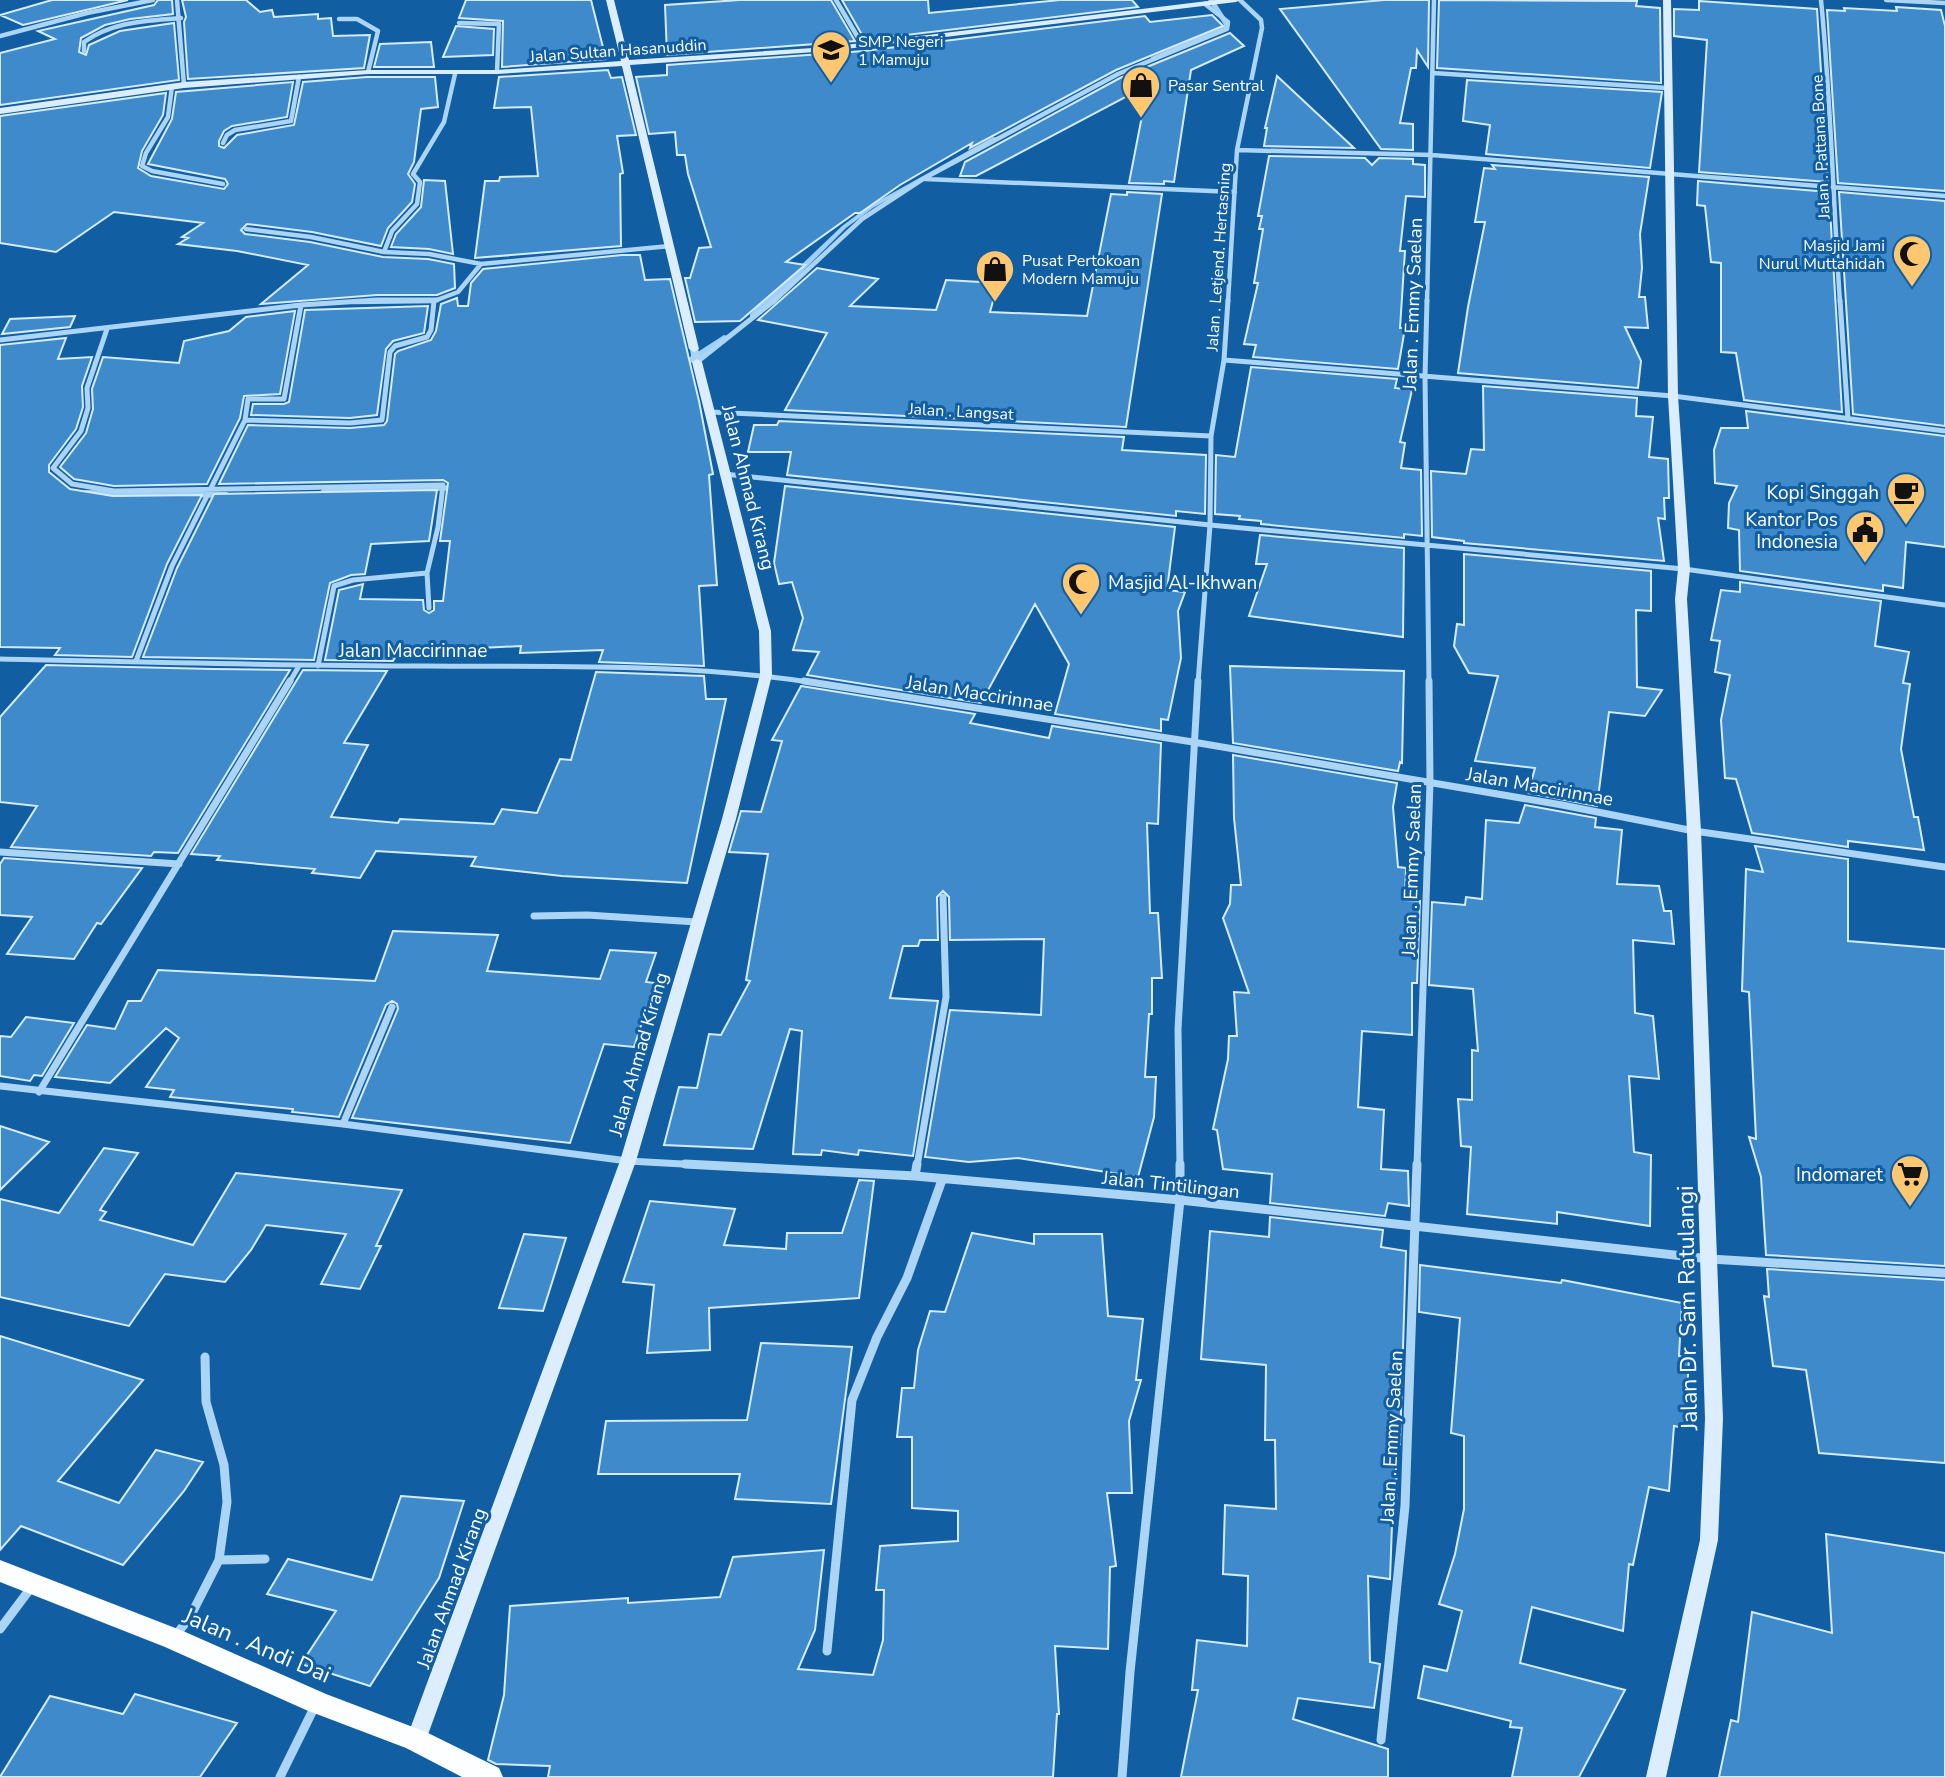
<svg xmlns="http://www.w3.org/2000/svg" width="1945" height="1777" font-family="'Nunito Sans',sans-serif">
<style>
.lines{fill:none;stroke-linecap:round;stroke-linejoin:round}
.stream{fill:#9ed0f8;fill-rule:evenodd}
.building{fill:#3f8aca;stroke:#d5ebfe;stroke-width:2}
.minor-far3{stroke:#abd4f5;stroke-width:4.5}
.minor-far2{stroke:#abd4f5;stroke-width:5}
.minor-far1{stroke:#abd4f5;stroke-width:7}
.minor{stroke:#abd4f5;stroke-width:9}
.tertiary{fill:#abd4f5;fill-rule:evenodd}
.secondary{fill:#dceefe;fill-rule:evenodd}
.trunk{fill:#fcfeff;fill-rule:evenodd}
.labels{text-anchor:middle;stroke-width:6;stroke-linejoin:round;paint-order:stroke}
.far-poi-label{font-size:16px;fill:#fff;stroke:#115fa2;text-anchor:start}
.far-street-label{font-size:16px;fill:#fff;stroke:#115fa2}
.street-label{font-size:19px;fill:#fff;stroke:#115fa2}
.poi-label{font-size:19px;fill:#fff;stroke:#115fa2;text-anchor:end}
.near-street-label{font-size:23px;fill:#fff;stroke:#115fa2}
</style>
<rect width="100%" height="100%" fill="#115fa2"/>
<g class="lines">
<path class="stream" d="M1208,0H1214L1230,25L1229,26L1155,59H1151V57L1224,25Z
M993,137L998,138L873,208L846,228L756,318H750V314L842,226L869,206Z
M724,335L731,337L683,368H677L676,366Z
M461,485L465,488L464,490L323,495L319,492L323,489Z
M85,490L227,492L231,495L227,498L82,495L81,493Z"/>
</g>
<path class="building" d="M52,0H128L23,25L0,15Z
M158,0H172L173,14L130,19L105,25L81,38L79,52L86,55L89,45L120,31L174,23L179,80L0,105V53L55,39L38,31L154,5Z
M182,0H246L260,12L272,10L274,17L318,14V19L331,18L333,36L370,35L364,68L188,79L184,22L186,17Z
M466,0H591L606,59L502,67L503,21L459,18Z
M740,0H831L855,41L667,55L665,5Z
M842,0H928L929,13L1060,0H1132L1138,7L865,40Z
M1384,0H1429L1428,67L1417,50L1416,68H1411L1400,123L1413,124V150L1381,149L1280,9Z
M1439,0L1637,1L1636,6L1660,8L1661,83L1437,68Z
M1699,1L1817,9L1828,182L1699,172L1707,40L1674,36V9L1699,10Z
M1896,7L1941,10L1945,26V191L1838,183L1827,10L1845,11L1844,8L1897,11Z
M1212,15L1223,26L1116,70L970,148L972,143L900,185L860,213H855L786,262L805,265L740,321L695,322L685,278H690L699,248L711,247L688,174L685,155H677L675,132L649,134L636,77L667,75V65L864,51L1145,16L1150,22Z
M456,26L494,29L493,55L443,57Z
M1230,33L1244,46L1191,70L1174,182L1164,181V184L1129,183L1148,85L976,176H960L965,162L1120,78Z
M431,42L434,67H374L380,44Z
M608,70L611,78L622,77L636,135L617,136L623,173L620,174L621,246L475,258L485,181H499L500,177L538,176L531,107L494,108L499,77Z
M1277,76L1354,148L1264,146L1267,128H1265Z
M367,77H435L438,107L421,109L414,162L408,174L415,184L412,202L388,228L381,246L312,232L247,224L241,230L245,234L310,242L383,257L428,259L454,264L455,288L437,295H377L261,304L308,265L237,251L178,244L188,238L182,237L203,223L114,212L56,252L0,243V116L166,93L163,115L142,151L138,168L151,176L224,189L228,184L225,179L148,164L172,119L176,92L293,82L287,117L232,126L224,131L219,141V146L224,148L237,135L294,125L303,82Z
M1467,80L1662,92L1650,168L1486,154L1490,125L1463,121Z
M1269,156L1365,158L1372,165L1379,158L1413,159V164L1425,165V197L1406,196L1400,251H1405L1400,328H1405L1398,369L1253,357L1256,345L1244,344L1258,283H1254L1263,229H1259L1262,216H1258Z
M1492,165L1649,177L1640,234L1642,268L1639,297H1645L1648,328L1625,327L1641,361L1638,388L1458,373L1468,307L1485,222H1475L1484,168L1495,169Z
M424,180L445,181L453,254L429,249L391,247L396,234L421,207Z
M1698,181L1829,192L1842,412L1744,400L1736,353L1721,352V263L1711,262L1705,206L1697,205Z
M1127,192L1162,194L1126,427L785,410L827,333L758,320L817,268L878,279L850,306L936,310L946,280L998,283L990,312L1087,316L1111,194L1127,195Z
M1839,192L1945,201V426L1853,414Z
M622,255H640L645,280L670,279L699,401L713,474L709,475L717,585L699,586L704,666L599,662L603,650L520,653L521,646L420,651L418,657L396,656L393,661L325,660L339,590L363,584L360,599L423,600L424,610L429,613L434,610V601H443L450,541H440L448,483L443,480L219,484L248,425L350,428L384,425L387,421L395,354L398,351L431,340L436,331L441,304L457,298L458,306H468L471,283L483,269Z
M428,306L424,333L393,341L386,349L377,415L350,418L251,415L253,404H284L289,402L305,310Z
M295,311L280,394L244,396L240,418L207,484L114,486L74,479L60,467L86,433L93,409L92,389L103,357L179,363L184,341L229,331L246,317Z
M75,316L70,327L2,334L10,319Z
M66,338L58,359L92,357L82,386L83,407L76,429L49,465V472L70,489L113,496L202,495L167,564L132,657L55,655L60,648L0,647V345Z
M1251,367L1397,379L1395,388L1412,390L1400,442L1405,443L1401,468L1421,470L1422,536L1404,534V538L1261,524V521L1239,519L1240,516L1215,514L1216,455L1235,457Z
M1483,386L1637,398L1636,416L1653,417L1649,457L1668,459L1669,498H1664L1665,519L1658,518L1664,561L1464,543V541L1432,537L1431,471L1466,474L1471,449L1484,450Z
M1746,411L1945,436V547L1906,542L1903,588L1883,585V591L1740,571L1739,530L1728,528L1729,503L1737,486L1715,483L1714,450L1721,428H1748Z
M779,421L1124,437L1122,450L1206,455L1205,514L1176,511V516L787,475L791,452H748L754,425H777Z
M785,486L1175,527L1167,590L1185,592L1178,611L1181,658L1168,720L1161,719V731L1055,714L1069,664L1035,604L981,703L807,675L819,652L793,650L803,618L792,582L779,584L774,563Z
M437,490L429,541L371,544L365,574L351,575L330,583L314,660L143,657L177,568L214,494Z
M1260,535L1404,548L1403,637L1249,616L1267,564H1256Z
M1464,554L1651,571V611L1636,610L1637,687L1662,690L1645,716L1609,712L1597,806L1528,793L1535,768L1475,761L1498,676L1469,673L1454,646L1457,624L1464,625Z
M1740,582L1881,601L1875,646L1909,652L1903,683L1910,684L1901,749L1914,817H1918L1924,850L1848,841V847L1752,833L1736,779L1725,778L1721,720L1730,675L1715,672L1720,641L1711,640L1721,590L1740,592Z
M46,665L212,669L290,670L178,853L154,852L151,856L11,847L37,806L0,802V717Z
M1230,666L1404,671L1402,763L1400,762L1398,771L1233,743Z
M303,670L387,671L344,743L368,745L331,817L398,823L400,819L494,824L502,809L537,813L560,759L571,760L596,672L704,676L706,699H726L687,883L562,876L471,866L476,857L376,851L360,878L312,873L315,869L217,860L220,856L191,854Z
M801,686L975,714L970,723L1049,738L1052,726L1161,743L1158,824L1147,823L1150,913H1158L1162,978H1152V1014H1149L1145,1077H1156L1154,1117L1138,1177L1018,1158L969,1162L925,1157L950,1010L1041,1015L1044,939L950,940L949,897L943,891L937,897L938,940H920L918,946H903L890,998L938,1001L913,1156L859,1150L858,1155L822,1150L821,1155L793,1154L802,1031L790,1029L753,1149L664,1145L679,1087L697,1088L709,1034L721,1035L750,981L746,980L768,854L729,852L741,811L761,812L782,741L772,740Z
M1233,755L1397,783L1393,807L1398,867L1406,868L1405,900L1420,901L1417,983H1412V1035L1362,1031L1358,1107L1384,1110L1381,1169L1408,1171L1409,1206L1388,1203L1385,1216L1270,1203L1272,1174L1223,1169L1217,1130L1213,1129L1228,1059L1229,1036H1237L1234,992L1249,993L1223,918L1230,904L1231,885H1241L1234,818Z
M1525,805L1596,818L1595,827L1622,830L1617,884L1659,886L1664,911H1671L1674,944L1633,940L1635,1013L1653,1016L1659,1079L1629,1076L1634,1152L1651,1155L1650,1226L1557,1212V1224L1467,1214L1471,1147L1461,1146L1458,1099L1472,1100V1050L1478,1051L1473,989L1429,985L1432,902L1465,905L1466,897L1482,899L1486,820L1519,823Z
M1755,846L1848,859V941L1945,949V1266L1766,1255L1761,1177L1749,1137L1756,1139L1749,992L1742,991L1746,869L1763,872Z
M4,858L142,868L101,924L97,923L74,959L7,954L32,917L0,915V864Z
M393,931L498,935L487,971L600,979L610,950L656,953L646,982L655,983L634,1047L604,1044L570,1143L352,1118L398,1009L397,1004L392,1001L386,1005L339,1117L292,1112L293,1109L170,1097L174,1090L146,1087L179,1038L166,1028L110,1083L55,1077L87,1025L115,1029L128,1001H141L158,970L375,981Z
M26,1017L74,1023L42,1076L34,1075L30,1081L0,1076V1036L11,1037Z
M0,1126L49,1142L0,1190Z
M104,1148L138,1153L100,1210L106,1212L100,1220L193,1245L236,1173L402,1190L376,1246H381L360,1289L321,1284L346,1234L266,1225L251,1250L225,1282L165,1274L129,1326L0,1297V1199L59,1213Z
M859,1180L874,1181L859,1298L709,1308L710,1350L647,1353L654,1285L623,1282L650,1201L735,1209L724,1245L786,1249L787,1233H842Z
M1270,1217L1383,1230L1381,1247L1406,1251L1400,1444L1395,1443L1397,1498L1393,1497L1390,1579L1368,1576L1370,1662L1380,1664L1374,1708L1298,1698L1293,1719L1388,1749V1777H1181L1198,1690H1192L1197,1640L1247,1646L1248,1576L1223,1574L1225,1505L1276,1509L1275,1440H1265L1266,1365L1201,1359L1210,1231L1269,1237Z
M972,1233L1034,1244V1234H1102L1108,1316L1143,1319L1136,1380H1141L1129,1421L1132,1493H1107L1116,1566L1110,1567L1108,1649L1055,1646L1059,1714H1057L1053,1777H548L550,1766L496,1764L488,1760L504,1695L510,1606L628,1598V1603L720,1597L733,1557L824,1550L815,1630L798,1669L873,1675L883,1640L884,1590H876L880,1546L958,1541V1511L912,1508V1437H897L902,1388H914L918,1350L930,1311L945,1312Z
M524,1234L566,1238L543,1311L499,1308Z
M1420,1265L1561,1283L1562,1280L1682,1303L1679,1356L1689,1358L1685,1428L1674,1426L1669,1491L1649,1487L1633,1565L1629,1564L1623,1631L1532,1607L1520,1663L1625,1690L1579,1777H1512L1522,1728L1510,1727L1511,1721L1418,1698L1424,1666L1447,1671L1462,1611L1439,1604L1455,1554L1464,1509V1436L1451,1433L1460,1318L1419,1312Z
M1767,1269L1945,1280V1463L1819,1453L1806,1370L1773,1366L1764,1296L1769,1297Z
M0,1336L143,1380L58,1481L119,1503L156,1450L203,1462L184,1491L123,1565L21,1526L0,1550Z
M761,1343L852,1347L831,1504L735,1499L740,1474H598L606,1421L747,1420Z
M401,1496L464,1501L439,1578L370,1686L301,1664L336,1611L267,1594L288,1559L372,1580Z
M1826,1534L1945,1553V1777H1719L1731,1720L1738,1722L1752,1612L1832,1633Z
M135,1694L237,1723L200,1777H0L50,1696L123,1714Z"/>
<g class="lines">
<path class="minor-far3" d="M177,0L184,85
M836,0L863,46
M1821,0C1831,100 1833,201 1840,302
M1886,0L1945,3
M339,19H357L378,31L368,72
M459,23L499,24L497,72
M0,36L87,13L153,0
M84,51V42C113,21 147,21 181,18
M1433,73L1667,88
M172,86L168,117L146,153L142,166L152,171L223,184
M223,143L227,135L235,130L291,121L299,77
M1237,150L1432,155L1945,196
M925,179L1235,192
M246,229L311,237L384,252L429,254L481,264
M384,252L392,231L417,204L420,182L413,174L444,122L455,74
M353,302L434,301L458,292L481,264L670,246
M773,302L862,219L923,179L1118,74L1227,29L1228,22L1205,4
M1228,302L1237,150L1262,28L1261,20L1240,0
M1427,302L1434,0"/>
<path class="minor-far2" d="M1427,300L1425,377L1429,683
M1840,300L1848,419
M107,329L87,388L88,408L81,431L53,468L72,484L114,491L443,485L438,527L427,573L353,580L334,586L318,666
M0,340L301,305L377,300H437
M1224,360L1673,396L1945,431
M697,362L775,300
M710,412L1211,436
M245,420L350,423L382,420L390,352L395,346L427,337L431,330L434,301
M724,474L1210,525L1684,569L1945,605
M427,573L429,608
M0,659C141,662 283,666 424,666C554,667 687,663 815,683
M136,661L172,566L245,420L248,399H284L301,305
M289,683L299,666
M1198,683L1210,525L1211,436L1224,360L1228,300"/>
<path class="minor-far1" d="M804,681L1193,742L1562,805L1694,831L1945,867
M0,852L179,864
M534,916L587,915L697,922
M0,1086L343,1124L628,1161L719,1166
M39,1092L290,681
M343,1124L392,1007
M917,1166L946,997L943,897
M1180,1166L1178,1029L1198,681
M1417,1166L1430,783L1429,681"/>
<path class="minor" d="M685,1164L915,1176L1180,1200L1710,1259L1945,1273
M915,1176L917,1164
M219,1560L265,1559
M0,1629L33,1585
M176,1635L190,1617L219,1560L227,1502L224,1465L206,1402L205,1357
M827,1651L852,1400L877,1337L907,1278L942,1180
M1381,1740L1405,1506L1417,1164
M280,1777L315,1706
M1122,1777L1130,1672L1180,1200V1164"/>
<path class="tertiary" d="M694,346L698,349L702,362L700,364L697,365L692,362L690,349Z"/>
<path class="secondary" d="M606,0H614L629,60L829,47L1216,0H1240L1236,2L829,51L630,65L699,349L694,352L689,349L622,66L497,74H368L184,88L0,114V108L184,82L368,70H497L621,61Z
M1663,0H1671L1678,396L1690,569L1687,599L1701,831L1723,1419L1718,1540L1666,1777H1646L1700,1540L1705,1419L1687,831L1675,599L1678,569L1668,396Z
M697,359L702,362L771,631L772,675L736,819L636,1161L426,1740L423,1746L416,1749L409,1746L406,1740L620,1161L722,819L760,675L759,631L692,362Z"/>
<path class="trunk" d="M0,1560L183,1631L326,1694L426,1732L499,1768L503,1777H462L406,1748L306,1710L165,1647L0,1582Z"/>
</g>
<defs>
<g id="school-pin" transform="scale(2.0125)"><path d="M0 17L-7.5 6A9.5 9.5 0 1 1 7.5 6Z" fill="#ffc870" stroke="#115fa2"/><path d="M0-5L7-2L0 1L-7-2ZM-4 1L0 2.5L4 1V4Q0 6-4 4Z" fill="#111"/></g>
<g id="shop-pin" transform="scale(2.0125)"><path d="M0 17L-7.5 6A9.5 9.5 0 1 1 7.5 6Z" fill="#ffc870" stroke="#115fa2"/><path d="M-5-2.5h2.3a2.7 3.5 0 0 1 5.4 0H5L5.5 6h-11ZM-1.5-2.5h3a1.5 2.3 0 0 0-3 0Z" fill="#111"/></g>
<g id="mosque-pin" transform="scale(2.0125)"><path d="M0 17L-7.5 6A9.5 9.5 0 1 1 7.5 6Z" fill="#ffc870" stroke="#115fa2"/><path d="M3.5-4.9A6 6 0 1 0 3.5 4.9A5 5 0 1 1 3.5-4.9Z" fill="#111"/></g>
<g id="cafe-pin" transform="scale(2.0125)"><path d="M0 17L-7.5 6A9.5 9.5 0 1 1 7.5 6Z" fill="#ffc870" stroke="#115fa2"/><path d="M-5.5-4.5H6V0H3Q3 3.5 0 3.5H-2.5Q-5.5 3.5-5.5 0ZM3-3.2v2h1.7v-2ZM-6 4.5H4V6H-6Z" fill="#111"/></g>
<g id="civic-pin" transform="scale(2.0125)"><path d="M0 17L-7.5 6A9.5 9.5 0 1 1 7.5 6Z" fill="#ffc870" stroke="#115fa2"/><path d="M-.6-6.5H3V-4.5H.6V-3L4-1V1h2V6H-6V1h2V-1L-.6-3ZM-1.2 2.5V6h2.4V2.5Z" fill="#111"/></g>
<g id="supermarket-pin" transform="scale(2.0125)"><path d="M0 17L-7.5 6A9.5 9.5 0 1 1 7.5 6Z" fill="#ffc870" stroke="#115fa2"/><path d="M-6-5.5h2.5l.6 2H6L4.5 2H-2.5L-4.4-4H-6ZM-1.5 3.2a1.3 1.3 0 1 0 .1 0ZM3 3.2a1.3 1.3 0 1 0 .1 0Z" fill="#111"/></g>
</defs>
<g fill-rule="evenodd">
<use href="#school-pin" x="831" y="50"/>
<use href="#shop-pin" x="1141" y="85"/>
<use href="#mosque-pin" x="1912" y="254"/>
<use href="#shop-pin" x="995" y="269"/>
<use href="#cafe-pin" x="1906" y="492"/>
<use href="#civic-pin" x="1865" y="530"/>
<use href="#mosque-pin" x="1081" y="582"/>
<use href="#supermarket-pin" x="1910" y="1174"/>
</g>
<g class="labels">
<g class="far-poi-label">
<text x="858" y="47">SMP Negeri<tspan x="858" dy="18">1 Mamuju</tspan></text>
<text x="1168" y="91">Pasar Sentral</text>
<text x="1885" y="251" text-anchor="end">Masjid Jami<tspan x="1885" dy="18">Nurul Muttahidah</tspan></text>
<text x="1022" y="266">Pusat Pertokoan<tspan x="1022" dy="18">Modern Mamuju</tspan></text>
</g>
<g class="far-street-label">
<text transform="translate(618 50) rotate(-4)" y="6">Jalan Sultan Hasanuddin</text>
<text transform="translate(1820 147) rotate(-93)" y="6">Jalan . Pattana Bone</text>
<text transform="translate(1218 257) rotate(-86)" y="6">Jalan . Letjend. Hertasning</text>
<text transform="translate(961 411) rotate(3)" y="6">Jalan . Langsat</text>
</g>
<g class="street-label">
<text transform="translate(1412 304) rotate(-88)" y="7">Jalan . Emmy Saelan</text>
<text transform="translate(749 487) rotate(76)" y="7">Jalan Ahmad Kirang</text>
<text x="413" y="657">Jalan Maccirinnae</text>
<text transform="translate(980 693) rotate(9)" y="7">Jalan Maccirinnae</text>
<text transform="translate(1540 786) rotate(10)" y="7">Jalan Maccirinnae</text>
<text transform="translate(1411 870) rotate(-88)" y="7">Jalan . Emmy Saelan</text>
<text transform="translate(638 1054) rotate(-74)" y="7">Jalan Ahmad Kirang</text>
<text transform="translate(1171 1184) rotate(6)" y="7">Jalan Tintilingan</text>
<text transform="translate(1391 1437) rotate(-87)" y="7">Jalan . Emmy Saelan</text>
<text transform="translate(451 1588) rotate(-70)" y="7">Jalan Ahmad Kirang</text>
</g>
<g class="poi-label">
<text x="1879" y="499">Kopi Singgah</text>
<text x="1838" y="526">Kantor Pos<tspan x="1838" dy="22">Indonesia</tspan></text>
<text x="1108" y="589" text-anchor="start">Masjid Al-Ikhwan</text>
<text x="1883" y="1181">Indomaret</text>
</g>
<g class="near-street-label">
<text transform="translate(1687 1308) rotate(-91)" y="8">Jalan Dr. Sam Ratulangi</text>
<text transform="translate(257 1645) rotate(23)" y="8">Jalan . Andi Dai</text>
</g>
</g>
</svg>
